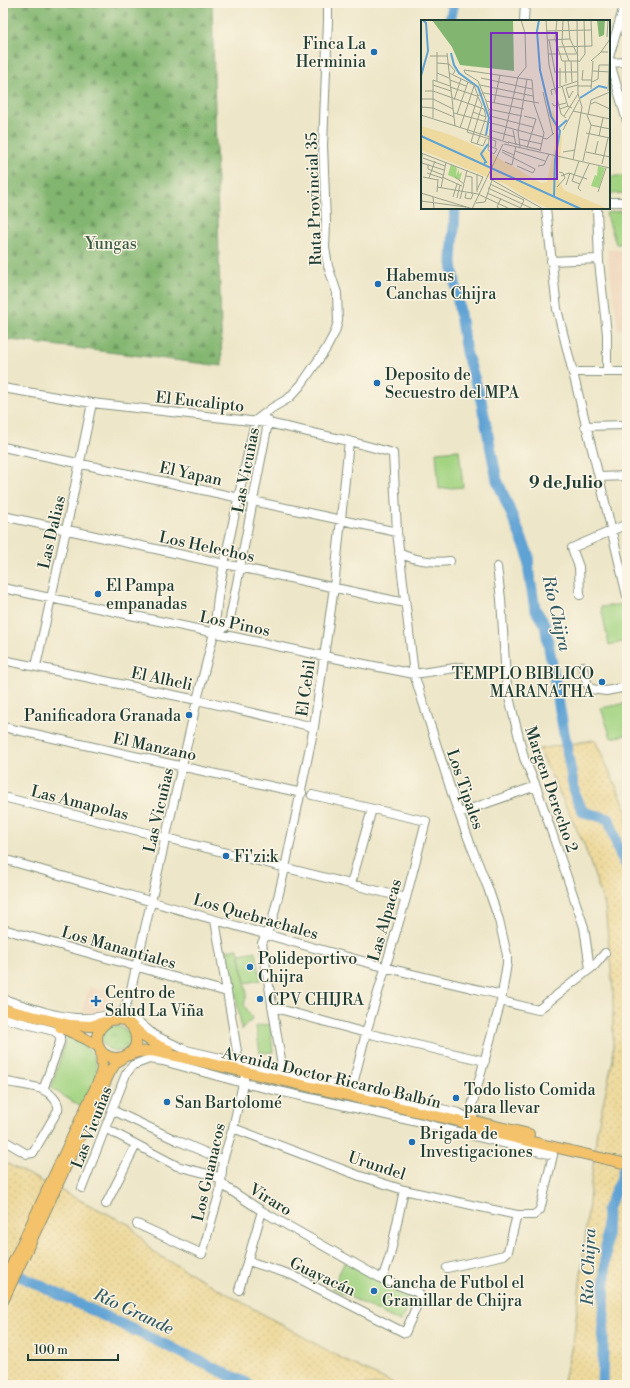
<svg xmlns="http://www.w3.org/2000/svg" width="630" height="1388" font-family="'Libre Bodoni',serif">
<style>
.built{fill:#efd6bb}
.grass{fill:url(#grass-tufts);stroke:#61885b}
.forest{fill:url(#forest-firs);stroke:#507a52}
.sand{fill:url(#sand-dots);stroke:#868c69}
.green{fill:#a3d482;stroke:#61885b}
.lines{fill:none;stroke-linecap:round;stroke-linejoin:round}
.river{stroke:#5fa2d4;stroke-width:11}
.minor-casing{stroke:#86927e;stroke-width:10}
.major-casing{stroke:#86927e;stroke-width:12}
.minor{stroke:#fff;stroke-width:8}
.major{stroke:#f3c26a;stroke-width:10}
.poi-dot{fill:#1f6fb2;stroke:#fcf5e5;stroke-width:1.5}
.labels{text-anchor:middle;stroke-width:3;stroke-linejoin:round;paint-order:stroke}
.poi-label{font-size:16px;fill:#1f3d34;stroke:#fcf5e5;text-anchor:start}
.street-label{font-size:16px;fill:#1f3d34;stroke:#fcf5e5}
.park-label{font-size:16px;fill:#395b44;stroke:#fcf5e5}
.neighbourhood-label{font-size:17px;font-weight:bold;fill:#1f3d34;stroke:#fcf5e5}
.water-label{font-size:17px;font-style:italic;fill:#325b64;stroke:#fcf5e5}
.inset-river{fill:none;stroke:#5fa2d4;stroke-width:2}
.inset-road{fill:none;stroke:#9ba28d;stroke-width:1}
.view{fill:#7b2cbf;fill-opacity:0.15;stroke:#7b2cbf;stroke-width:2}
.inset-edge{fill:none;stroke:#1f3d34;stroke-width:2}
</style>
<defs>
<pattern id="grass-tufts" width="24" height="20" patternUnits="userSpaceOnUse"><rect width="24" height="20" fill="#a3d482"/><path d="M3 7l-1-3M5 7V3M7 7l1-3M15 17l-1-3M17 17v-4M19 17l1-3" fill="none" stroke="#84ad6b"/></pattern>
<pattern id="forest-firs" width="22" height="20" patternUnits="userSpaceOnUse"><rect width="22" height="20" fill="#82b670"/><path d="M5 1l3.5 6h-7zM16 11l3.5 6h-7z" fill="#6a955d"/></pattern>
<pattern id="sand-dots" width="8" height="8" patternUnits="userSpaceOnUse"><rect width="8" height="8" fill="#eeda9e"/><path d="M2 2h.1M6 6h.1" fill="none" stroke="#ccbc89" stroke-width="1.8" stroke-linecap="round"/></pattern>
</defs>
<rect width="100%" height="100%" fill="#fcf5e5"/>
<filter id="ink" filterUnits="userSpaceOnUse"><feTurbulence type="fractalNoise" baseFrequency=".025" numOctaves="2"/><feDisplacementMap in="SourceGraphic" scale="8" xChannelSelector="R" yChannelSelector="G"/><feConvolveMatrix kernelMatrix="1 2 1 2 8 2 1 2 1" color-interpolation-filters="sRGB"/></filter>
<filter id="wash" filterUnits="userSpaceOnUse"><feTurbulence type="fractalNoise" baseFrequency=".012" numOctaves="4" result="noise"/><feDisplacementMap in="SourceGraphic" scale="16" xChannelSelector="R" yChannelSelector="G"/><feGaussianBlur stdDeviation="0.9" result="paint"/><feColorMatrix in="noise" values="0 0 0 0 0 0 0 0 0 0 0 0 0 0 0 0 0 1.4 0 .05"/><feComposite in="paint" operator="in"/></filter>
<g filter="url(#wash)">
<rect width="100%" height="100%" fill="#ede6c8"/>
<path class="built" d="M627,248V328L618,329L607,250Z
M89,987L102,990L103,988L109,990L107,999L108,1003L107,1007L98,1013L89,1014L82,1012Z"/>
<path class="grass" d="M111,1026H118L129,1032L133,1039L128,1049C117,1054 107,1051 101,1041L103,1031Z"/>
<path class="forest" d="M3,3H212L222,366L3,339Z"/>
<path class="sand" d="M595,740L627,810V1385H563L574,1336L597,1130L613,1059V991L605,906L584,845L539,749Z
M3,1162L130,1225L153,1252L346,1361L397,1385H21L3,1377Z"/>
<path class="green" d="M627,175V193L609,194V177Z
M627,210V244H616L606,213Z
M459,450L463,487L439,489L436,452Z
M623,604L627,622V641L609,645L601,607Z
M627,703V735L611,738L601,708Z
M238,948L247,994L244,1005L252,1018L251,1021L246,1024L242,1030L227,950Z
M256,951L261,980L245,983L240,954Z
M270,1024L273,1052L260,1053L256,1026Z
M68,1034C86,1045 103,1058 94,1082C91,1090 86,1099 81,1107L51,1088Z
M346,1259L415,1294L400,1322L332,1288Z"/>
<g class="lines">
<path class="river" d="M450,21L453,7L451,3
M455,208L452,263L466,352L481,400L497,480L528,554L529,572L535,609L545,625L575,795L583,812L609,819L620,854L627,866
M3,1268L250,1385
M602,1385L607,1209L621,1180L627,1155"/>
</g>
</g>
<g filter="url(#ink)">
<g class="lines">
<g class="minor-casing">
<path id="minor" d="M625,3L609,57L610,63L627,121
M524,21L525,3
M609,63L627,62
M609,202H627
M546,208L557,309L599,477L627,596
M597,208L599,262L607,334V372
M551,261L599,259
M573,372H627
M3,388L92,403L268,423L349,441L393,453L397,532L414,674L454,800L470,843L488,888L499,920L507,955V963L501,1001L471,1109L474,1121L472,1127
M585,426L627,425
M3,447L397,532
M599,477L627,476
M3,516L405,603
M399,553C413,560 434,563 450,561
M497,567L501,599L506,679L508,693L524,758L536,786L584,927L590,969
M3,588L324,656L414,674L462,667
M580,595L579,567L572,548L627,524
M214,633C222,629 227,628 230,619L268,423V420
M3,660L197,700L314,727
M36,666L66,530L92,403
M582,666L588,685L591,689L606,691L627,687
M3,727L302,793
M312,795L426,821L406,898L366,1033L350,1096
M3,797L406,898
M459,813L536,786
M3,859C130,895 257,933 384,967C423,977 463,986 502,995
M351,884L372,809
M215,920L239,1063
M3,929L227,992
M3,999C26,1006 51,1016 76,1018C92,1019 107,1016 123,1012
M501,1001L538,1010L595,965L605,953
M272,1007L366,1033L485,1061
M123,1012L129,1014L154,1035L186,1050L459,1113L474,1121
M3,1018L54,1031C59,1034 61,1036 60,1042L43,1090
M117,1019L123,1012L130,994L197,700L214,633L218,597L224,564L255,421L272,408L289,398L301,385L326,349L335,332L338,321L337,293L328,266L325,248L326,222L323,145L328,21V3
M3,1081C15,1084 29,1085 42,1089C49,1092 60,1102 58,1110L33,1153L27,1154L3,1140
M281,1081L283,1072L262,943L272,922L285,868L314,727L334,587L349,441
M112,1110L176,1140L223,1160
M105,1128L177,1166L216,1176L227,1188L262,1211L382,1279L419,1293L420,1298L405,1333L292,1275L248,1261
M233,1128L360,1176L404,1190L517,1215
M82,1188L126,1074L133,1065L144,1061L149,1059L163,1061L243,1083L413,1121L553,1155L540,1210L534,1215H517L508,1251L504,1255L447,1268
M106,1204L136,1145
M137,1224L202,1254L220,1191L223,1160L233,1128L244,1079
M382,1279L390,1256L404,1190
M239,1290L262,1211"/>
</g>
<g class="major-casing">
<path id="major" d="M3,1009L70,1025L91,1026L110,1020L117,1019L124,1020L130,1024L144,1037L161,1047L169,1050
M109,1021C102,1025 97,1030 97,1038C97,1070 149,1061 133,1028
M60,1027L86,1039L99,1047
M126,1056L138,1052L152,1051L194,1060L462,1122L472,1128L627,1164
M462,1122L474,1121L529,1134
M3,1284L99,1080L102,1069L101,1051
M3,1301L110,1072L115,1064L122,1058"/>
</g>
<use href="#minor" class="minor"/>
<use href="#major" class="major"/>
</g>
</g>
<g class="poi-dot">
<circle cx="374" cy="52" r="4"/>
<circle cx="378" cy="284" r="4"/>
<circle cx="377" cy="383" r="4"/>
<circle cx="98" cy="594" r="4"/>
<circle cx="602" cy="682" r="4"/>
<circle cx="189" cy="715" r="4"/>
<circle cx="226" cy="856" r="4"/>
<circle cx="250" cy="967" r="4"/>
<circle cx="260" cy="999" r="4"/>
<path d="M94 995h4v4h4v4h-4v4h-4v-4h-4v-4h4z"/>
<circle cx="456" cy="1098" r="4"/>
<circle cx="167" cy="1102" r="4"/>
<circle cx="412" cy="1142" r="4"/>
<circle cx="374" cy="1291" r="4"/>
</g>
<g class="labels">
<g class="poi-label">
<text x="366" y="49" text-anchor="end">Finca La<tspan x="366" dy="18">Herminia</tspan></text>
<text x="386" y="281">Habemus<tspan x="386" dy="18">Canchas Chijra</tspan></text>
<text x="385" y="380">Deposito de<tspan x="385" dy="18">Secuestro del MPA</tspan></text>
<text x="106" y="591">El Pampa<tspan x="106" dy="18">empanadas</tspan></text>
<text x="594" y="679" text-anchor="end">TEMPLO BIBLICO<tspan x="594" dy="18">MARANATHA</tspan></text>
<text x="181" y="721" text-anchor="end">Panificadora Granada</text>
<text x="234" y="862">Fi'zi:k</text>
<text x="258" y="964">Polideportivo<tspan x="258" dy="18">Chijra</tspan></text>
<text x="105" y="998">Centro de<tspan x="105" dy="18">Salud La Viña</tspan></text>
<text x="268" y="1005">CPV CHIJRA</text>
<text x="464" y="1095">Todo listo Comida<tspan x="464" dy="18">para llevar</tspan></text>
<text x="175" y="1108">San Bartolomé</text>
<text x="420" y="1139">Brigada de<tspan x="420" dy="18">Investigaciones</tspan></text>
<text x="382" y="1288">Cancha de Futbol el<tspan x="382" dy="18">Gramillar de Chijra</tspan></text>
</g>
<g class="street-label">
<text transform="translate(313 199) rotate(-92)" y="6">Ruta Provincial 35</text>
<text transform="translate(200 401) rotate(6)" y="6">El Eucalipto</text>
<text transform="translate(245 470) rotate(-79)" y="6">Las Vicuñas</text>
<text transform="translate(191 473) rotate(12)" y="6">El Yapan</text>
<text transform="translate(51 532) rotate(-77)" y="6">Las Dalias</text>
<text transform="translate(207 546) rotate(12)" y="6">Los Helechos</text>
<text transform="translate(235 623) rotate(12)" y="6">Los Pinos</text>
<text transform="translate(162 678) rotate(12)" y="6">El Alheli</text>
<text transform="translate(305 688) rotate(-82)" y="6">El Cebil</text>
<text transform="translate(155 746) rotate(12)" y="6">El Manzano</text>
<text transform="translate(466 789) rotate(71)" y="6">Los Tipales</text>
<text transform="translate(552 789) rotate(71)" y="6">Margen Derecho 2</text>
<text transform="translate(80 802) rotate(14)" y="6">Las Amapolas</text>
<text transform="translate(158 810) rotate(-77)" y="6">Las Vicuñas</text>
<text transform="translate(256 916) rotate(16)" y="6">Los Quebrachales</text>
<text transform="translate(384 920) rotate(-74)" y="6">Las Alpacas</text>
<text transform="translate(119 947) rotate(16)" y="6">Los Manantiales</text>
<text transform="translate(332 1077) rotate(13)" y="6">Avenida Doctor Ricardo Balbín</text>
<text transform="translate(91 1127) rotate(-69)" y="6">Las Vicuñas</text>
<text transform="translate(377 1165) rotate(18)" y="6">Urundel</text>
<text transform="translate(208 1172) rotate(-77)" y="6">Los Guanacos</text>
<text transform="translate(271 1199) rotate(31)" y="6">Viraro</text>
<text transform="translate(323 1276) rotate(25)" y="6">Guayacán</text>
</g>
<g class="park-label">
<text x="111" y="249">Yungas</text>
</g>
<g class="neighbourhood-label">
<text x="566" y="488">9 de Julio</text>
</g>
<g class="water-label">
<text transform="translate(557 613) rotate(77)" y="6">Río Chijra</text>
<text transform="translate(588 1267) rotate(-88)" y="6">Río Chijra</text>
<text transform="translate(134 1311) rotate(25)" y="6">Río Grande</text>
</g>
</g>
<g transform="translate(421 20)">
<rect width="189" height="189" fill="#ede6c8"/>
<path d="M11,0H92L93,51L39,45L31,27ZM176,0H184L183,15L178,17Z" fill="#82b670"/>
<path d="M132,91L141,118L137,160L143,170L187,189H128L104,177L86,165L0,130V106L30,115L64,130L120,163L126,162L134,124L133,108L126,92Z" fill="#eeda9e"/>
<path d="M30,144L36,148L35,156L38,149V154L41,152L39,160L27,155ZM177,146L184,148L178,168L170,166L174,155L176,156Z" fill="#a3d482"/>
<path class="inset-river" d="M118,0L116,11L119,50L130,96L139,111L134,140L133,176M30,33L33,45L38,53L57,67L68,98L65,115M0,56L7,31L5,3L2,0M159,78L178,66L186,68M137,108L146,100M0,116L160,189M63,143L65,142L60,134L67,124"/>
<path class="inset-road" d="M125,0L128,45L140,94L145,98M136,0L134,19L141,41H158M142,0L141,22L148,41M147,0L149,19L157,36M125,11L170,10M186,17L187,0M127,20L149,19M128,20L134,52M136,27L171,26L170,0M16,32V61M180,32L189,19M26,33L34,106M127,34H155M9,36H26M144,41L145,63M150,41L151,62M170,41L180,32H187M158,42L164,34L163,0M16,43L28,44L34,51L32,54M139,48V66M43,50L111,60L113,84L123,113L119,131M43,50L44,53L57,61L65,81L70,99L67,130L73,134L76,129L68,126M162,50L161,60H171M172,51L189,52M133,52H157M16,53L28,58M28,53L53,65M60,58L111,69M29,60L45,66M171,62L177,59L178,45H189M12,65L30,71M53,65L57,76L46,112L75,121L74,127M59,65L112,76M141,66L147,87M157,66H171M29,67L56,76L63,73L118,83M170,69L172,41M4,71H12L63,89L65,97L56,124M152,71L148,78L145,68L157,65M187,71L189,27M122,72L132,115M131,75L130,70L157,61M57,77L61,85L50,122L62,126L65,119M0,79H12L32,89M33,80L40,59M65,81L103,89M73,83L79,55M131,83L133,86L145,83M170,84L174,82L189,89M0,87L12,88L33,97M67,89L101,96M139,89L147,86L151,88M152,91L189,99M52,92L65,97M33,93L122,117M36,94L47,62M0,95L88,123M167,95L170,80L189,72M69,96L112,107M103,96L115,99L106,128M143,96L157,74M12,98V60L29,66M170,105L189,109M39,108L53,66M68,110L94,117M92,110L95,125M142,110L158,80M165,113L189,118M178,116L182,98M122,118L126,119L133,113M98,119L121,124M82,120L97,57L105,47L104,13L100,0M87,122L119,130M83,124L189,148M99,127L97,112L106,59M81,130L93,135M94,131L124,141M81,132L114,149L112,153L96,146M142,132L154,130M165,132L189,137M0,133L62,157L56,170M174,134L177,121M2,138L24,146M152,140L161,87L157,74L156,0M158,141L151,161L159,164M162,141L170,105L166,95M84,142L91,145L95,126M1,143L23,150M7,144V149L22,155M181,144L187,118M117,146L123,145L128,134M6,153L21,158M56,154V172M45,156L51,157V174M140,156L148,153L166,159M2,157L17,160M21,157L41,166M34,157L43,164L39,179M8,158L14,141M43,163L46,150M69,164L103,180L99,189M145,165L149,153M16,167L57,174L89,189M136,167L144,158L142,153L138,152M0,168L1,133M20,168L25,142M67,168L112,189M160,171L157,168L168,144M16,172L17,159M177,172L185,148M0,173L52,189M45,173L44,178L50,179L52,174M66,173L100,188M12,177L13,189M32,177L36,164M36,178L39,165M0,181L45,187M55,183L64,182L71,160L122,189M51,189L82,124M79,189L76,187L80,178"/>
<path class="view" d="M70,13H136V159H70Z"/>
<rect width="189" height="189" class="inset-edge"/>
</g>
<rect width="630" height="1388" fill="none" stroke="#fcf5e5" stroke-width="16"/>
<path d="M28 1354v6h90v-6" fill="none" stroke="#1f3d34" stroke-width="2"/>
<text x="34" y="1354" font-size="12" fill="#1f3d34" stroke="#fcf5e5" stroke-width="3" paint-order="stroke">100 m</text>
</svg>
